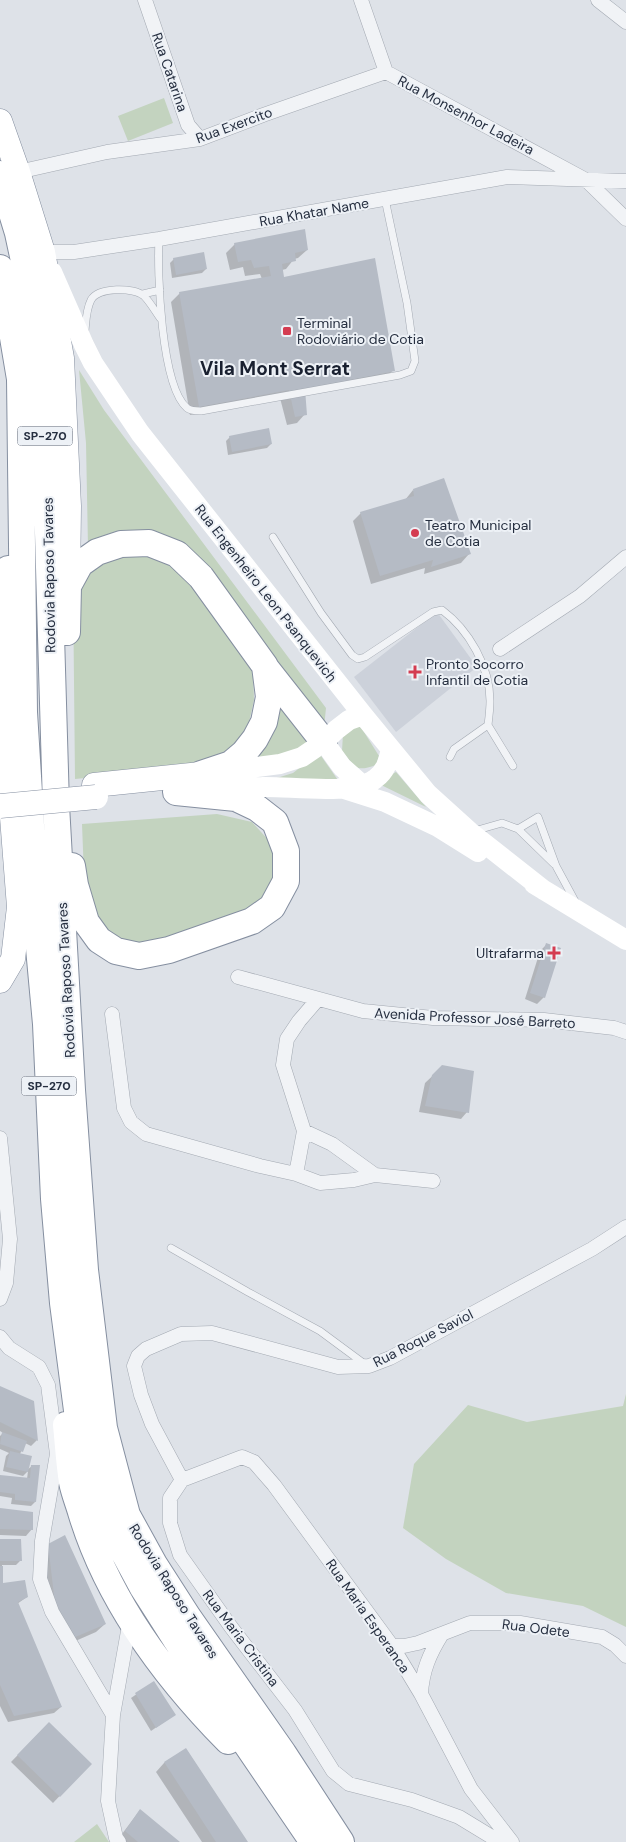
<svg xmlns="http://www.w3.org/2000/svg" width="626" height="1842" font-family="'DM Sans',sans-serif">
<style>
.built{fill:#ccd1da}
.green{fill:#c3d3bf}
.shadow{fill:#0003}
.building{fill:#b5bbc5}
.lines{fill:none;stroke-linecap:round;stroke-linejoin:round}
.service-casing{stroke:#a3a9b2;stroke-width:8}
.minor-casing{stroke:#a3a9b2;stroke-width:15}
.trunk-casing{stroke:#858fa0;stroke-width:25}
.motorway-casing{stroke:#858fa0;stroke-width:28}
.service{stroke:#f1f3f6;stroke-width:7}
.minor{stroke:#f1f3f6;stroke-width:14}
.secondary{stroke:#fff;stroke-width:20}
.trunk{stroke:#fff;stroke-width:24}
.motorway{stroke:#fff;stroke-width:26}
.trunk-bridge-casing{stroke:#858fa0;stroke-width:25;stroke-linecap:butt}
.trunk-bridge{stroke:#fff;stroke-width:24}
.poi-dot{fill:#d43c51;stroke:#edf1f6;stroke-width:2}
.labels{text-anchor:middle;stroke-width:4;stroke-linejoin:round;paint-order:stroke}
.shield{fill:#edf1f6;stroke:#626977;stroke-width:1}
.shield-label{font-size:12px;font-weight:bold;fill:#262f40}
.street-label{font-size:14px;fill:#262f40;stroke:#edf1f6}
.poi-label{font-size:14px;fill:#262f40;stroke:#edf1f6;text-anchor:start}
.district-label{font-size:19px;font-weight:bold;fill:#192030;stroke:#edf1f6}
</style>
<rect width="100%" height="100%" fill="#dee2e8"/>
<path class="built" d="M437,612L477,667L396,732L354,677Z"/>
<path class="green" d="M164,98L173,123L128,141L118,116Z
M79,370L104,410L326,708L324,728L199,560L88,547L86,443Z
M141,552L171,566L190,583L253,670L254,700L248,727L233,752L199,767L75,779L73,584L89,566Z
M275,690L312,739L304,749L262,761L252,754Z
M359,724L379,756L376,765C354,773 355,766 342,751L343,734Z
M319,753L340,783L267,781L293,773Z
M396,772L426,807L377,783Z
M217,814L252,822L272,844L275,867L273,885L263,901L246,916L142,949L104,934L84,876L82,824Z
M626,1394V1627L583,1606L506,1593L446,1559L403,1528L414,1464L468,1405L527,1422L623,1406Z
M97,1824L109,1842H74Z"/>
<path class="shadow" d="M235,244L307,250L298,258L294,259L286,269L282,270L283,278L393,370L385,379L304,395L305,414L297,423L287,425L280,398L190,415L171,302L180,293L262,279L260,274L245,276L243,267L230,270L226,253Z
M174,259L206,269L202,273L172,278L170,263Z
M230,437L271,444L267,448L228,455L226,441Z
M413,490L469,554L461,563L424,574L425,568L371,584L353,521L361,513L405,500Z
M547,944L544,997L537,1004L525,999L540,951Z
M443,1066L467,1112L461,1119L419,1112L425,1083Z
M0,1388L37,1440L31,1446L25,1443L20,1454L27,1470L32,1466L35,1502L31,1506L11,1504L12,1498L0,1496V1476L27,1479L28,1471L23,1476L3,1471L6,1456L9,1453L0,1449V1436L3,1433L0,1431Z
M0,1510L32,1529L26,1536L0,1535Z
M0,1541L20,1561L16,1565H2V1584L27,1597L17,1604L61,1707L54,1713L8,1722L0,1706Z
M48,1545L105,1624L96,1632L64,1646L40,1554Z
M154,1682L174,1715L151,1731L131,1698Z
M49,1723L90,1764L53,1803L11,1762Z
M186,1749L247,1842H202L156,1772L164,1763Z
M140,1810L178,1842H124L119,1838Z"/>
<path class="building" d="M305,229L308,250L295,253L296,261L282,264L284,277L375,258L395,371L305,389L307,415L295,417L289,390L199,407L179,292L271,276L269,266L254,268L251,260L238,262L234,243Z
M204,252L207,269L176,275L173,258Z
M269,428L272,444L232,452L229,436Z
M444,478L471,554L431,567L433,560L380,576L360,512L414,496L413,489Z
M546,943L561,948L545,998L530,993Z
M442,1065L474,1071L469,1113L425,1106L432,1075Z
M0,1386L34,1401L38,1441L0,1422Z
M2,1432L27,1441L23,1452L0,1444Z
M10,1451L32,1456L28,1472L6,1467Z
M31,1465H40L36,1502L15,1500V1494L0,1492V1475L30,1478Z
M0,1508L33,1512V1530L0,1529Z
M65,1535L106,1624L73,1638L55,1604L48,1544Z
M0,1539H21L22,1561H0Z
M0,1566H3V1583L25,1580L28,1597L18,1602L62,1707L14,1716L0,1685Z
M154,1681L176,1715L156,1728L135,1693Z
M49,1722L92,1764L60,1797L17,1755Z
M186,1748L248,1842H216L164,1762Z
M140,1809L180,1842H138L125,1831Z"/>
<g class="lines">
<g class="service-casing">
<path id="service" d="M159,239C157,272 161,386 187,408C190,411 196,411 201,411L400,375L411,371L415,361L407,303L385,199
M143,294L160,290
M85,331C86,321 86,310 91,300C98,287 134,287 144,296C150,302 155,311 160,318
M273,537L321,613L352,655L358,659L365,657L433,612L442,610C469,630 490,667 490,701C490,709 489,717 488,725
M450,757L454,749L488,725L513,766
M518,829L538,817L556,866L576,903
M474,831L502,823L518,829L554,864
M171,1248L248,1292L320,1331L366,1365"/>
</g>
<g class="minor-casing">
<path id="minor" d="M145,0L188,125L200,139
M361,0L386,72L586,180L626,219
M598,0L626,22
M18,172L107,152L200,139L263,115L386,72
M43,252H74L159,239L507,177L626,181
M500,649L580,596L626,557
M238,977L363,1011L433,1018L544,1020L614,1028L626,1032
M318,999L299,1021L287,1039L283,1065L304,1131L296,1174L320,1183L354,1180L375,1175L433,1181
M112,1014L124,1108L131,1122L146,1134L260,1166L296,1174
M304,1131L332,1144L375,1175
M0,1138L10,1239L6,1283L0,1299
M0,1337L9,1348L39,1367L48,1385L57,1454L42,1541L40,1579L52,1612L113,1715L108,1801L116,1838L119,1842
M182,1480L152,1424L141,1395L134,1366L138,1356L146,1349L181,1334L212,1333L338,1367L369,1366L390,1358L592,1249L626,1227
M182,1480L242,1457L254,1462L274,1485L392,1646L421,1694L471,1789L512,1842
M182,1480L170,1498V1523L180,1555L231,1627L295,1710L333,1771L349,1784L412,1800L459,1817L500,1842
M392,1646H404L418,1643L470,1623H520L602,1637L615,1645L626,1656
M421,1694C422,1671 430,1653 442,1634
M113,1715L130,1620"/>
</g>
<g class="trunk-casing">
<path id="trunk" d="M0,121L18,172L43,252L62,358L69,506L68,586
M94,785L201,774
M0,981L13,959L19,907L7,753L2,608"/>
</g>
<g class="motorway-casing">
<path id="motorway" d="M0,174L18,233L32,298L41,360L45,431L56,805L72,1090L85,1270L104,1428L127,1515L154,1564L188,1617L283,1753L341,1842
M0,268L4,284L20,379L24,712L38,937L46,1024L54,1199L63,1303L78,1418L96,1487L115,1536L143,1588L187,1657L313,1842
M3,627L8,569
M67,632L68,586L80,564L97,552L121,544L149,543L177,554L201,577L265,666L269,697L264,722L255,739L244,753L231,764L201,774
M265,667L324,742
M72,866L75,885L86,922L99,940L116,951L139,956L169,950L252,921L272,907L286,881V851L275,822L257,808L236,798L176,792
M66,1425C68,1444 69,1464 72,1482C74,1492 78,1502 81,1512C107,1599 165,1677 228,1741"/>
</g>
<use href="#service" class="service"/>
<use href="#minor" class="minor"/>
<path class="secondary" d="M52,272L84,345L93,363L140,433L363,715L428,794L470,832L545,891
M324,742L342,767L368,790
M218,772L280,764L302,757L324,742L336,730L349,720L363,715
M341,788L385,802L438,827L478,852
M219,790C233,789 247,787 262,787C290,786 353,796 375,779C386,771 388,762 391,749
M534,884L626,940"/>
<use href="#trunk" class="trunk"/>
<use href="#motorway" class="motorway"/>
<g class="trunk-bridge-casing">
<path id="trunk-bridge" d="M0,806L96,797"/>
</g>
<use href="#trunk-bridge" class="trunk-bridge"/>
</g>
<g class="poi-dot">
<rect x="282" y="326" width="10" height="10" rx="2.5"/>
<circle cx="415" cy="533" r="5"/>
<path d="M412.5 664.5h5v5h5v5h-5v5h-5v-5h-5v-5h5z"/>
<path d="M551.5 945.5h5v5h5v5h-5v5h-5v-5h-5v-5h5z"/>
</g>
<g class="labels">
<g class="shield">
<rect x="17.5" y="426.5" width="55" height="19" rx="4"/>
<rect x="21.5" y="1076.5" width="55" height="19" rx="4"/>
</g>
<g class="shield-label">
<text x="45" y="440">SP-270</text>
<text x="49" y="1090">SP-270</text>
</g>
<g class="street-label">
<text transform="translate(170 72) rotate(71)" y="5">Rua Catarina</text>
<text transform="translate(466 115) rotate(28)" y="5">Rua Monsenhor Ladeira</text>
<text transform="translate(234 125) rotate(-20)" y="5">Rua Exercito</text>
<text transform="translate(314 212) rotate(-10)" y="5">Rua Khatar Name</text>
<text transform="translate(49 575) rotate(-91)" y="5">Rodovia Raposo Tavares</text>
<text transform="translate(266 593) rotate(52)" y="5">Rua Engenheiro Leon Psanquevich</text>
<text transform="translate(66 980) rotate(-93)" y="5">Rodovia Raposo Tavares</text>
<text transform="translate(475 1018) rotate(3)" y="5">Avenida Professor José Barreto</text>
<text transform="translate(423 1338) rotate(-27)" y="5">Rua Roque Saviol</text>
<text transform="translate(174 1591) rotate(58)" y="5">Rodovia Raposo Tavares</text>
<text transform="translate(368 1616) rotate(55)" y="5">Rua Maria Esperanca</text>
<text transform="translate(536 1628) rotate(7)" y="5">Rua Odete</text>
<text transform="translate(241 1638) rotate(53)" y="5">Rua Maria Cristina</text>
</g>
<g class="poi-label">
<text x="297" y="328">Terminal<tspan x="297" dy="16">Rodoviário de Cotia</tspan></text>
<text x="425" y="530">Teatro Municipal<tspan x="425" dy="16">de Cotia</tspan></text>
<text x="426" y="669">Pronto Socorro<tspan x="426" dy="16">Infantil de Cotia</tspan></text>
<text x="544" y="958" text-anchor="end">Ultrafarma</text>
</g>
<g class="district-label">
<text x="275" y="375">Vila Mont Serrat</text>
</g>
</g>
</svg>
